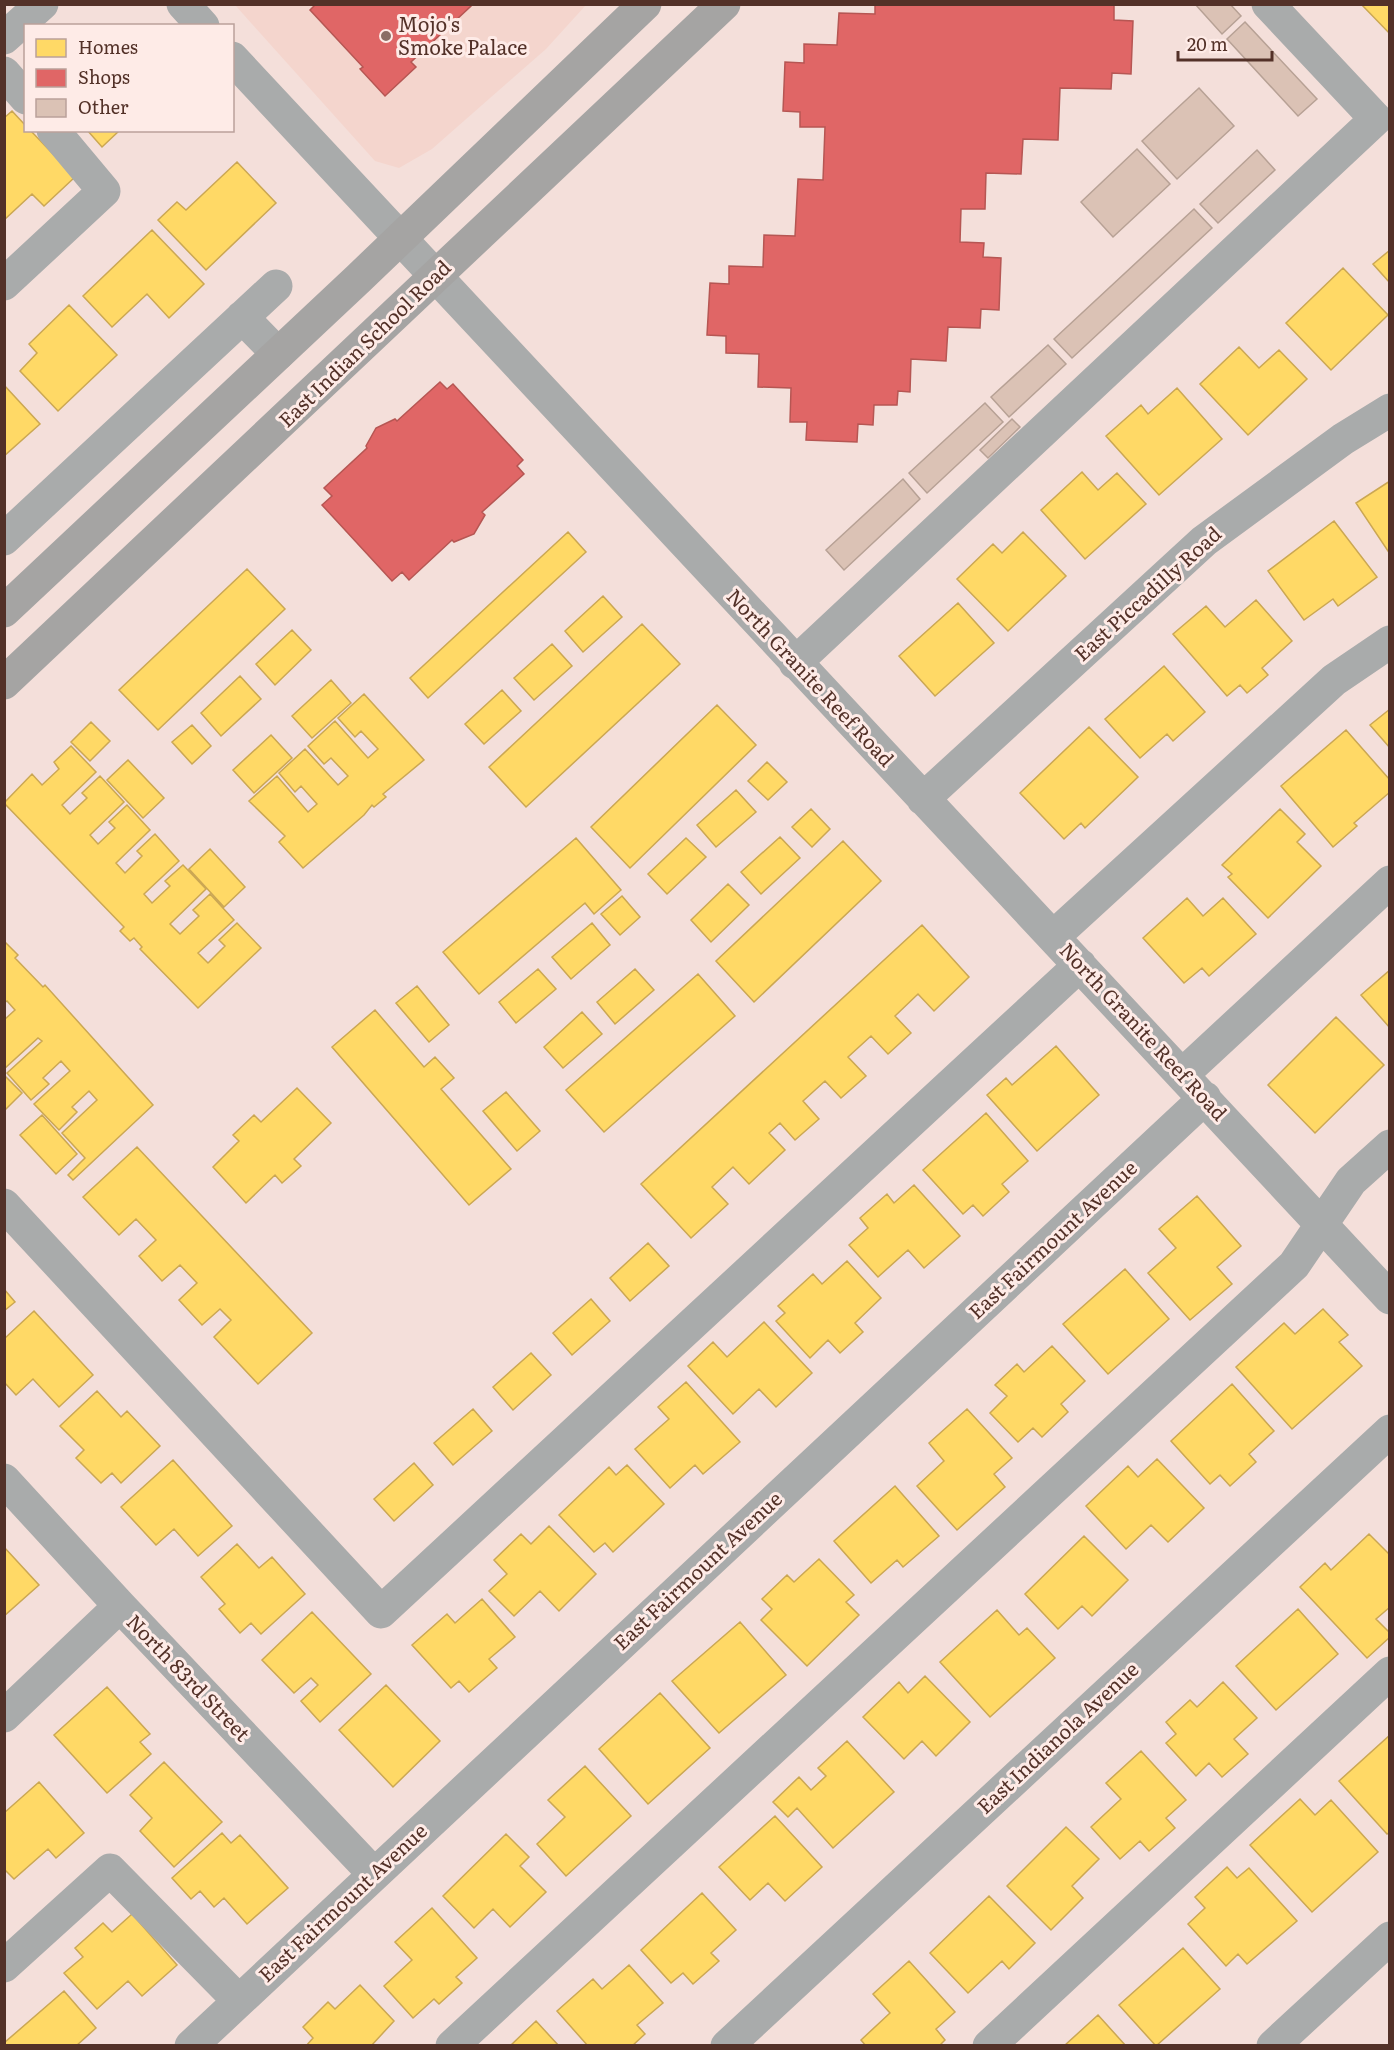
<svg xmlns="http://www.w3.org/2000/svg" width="1394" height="2050" font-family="Literata,serif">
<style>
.built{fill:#f4d5cd}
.homes{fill:#ffd966;stroke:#cba753;stroke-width:1.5}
.shops{fill:#e06666;stroke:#b65653;stroke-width:1.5}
.building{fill:#dbc2b5;stroke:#b7a195;stroke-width:1.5}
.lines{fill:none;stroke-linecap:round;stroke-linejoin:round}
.minor{stroke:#a9abab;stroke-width:33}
.major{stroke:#a5a4a3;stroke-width:33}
.poi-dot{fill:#8b6e66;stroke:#feebe7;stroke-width:2}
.labels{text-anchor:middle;stroke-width:6;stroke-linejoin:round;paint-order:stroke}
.poi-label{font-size:20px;fill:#533128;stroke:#feebe7;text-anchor:start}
.street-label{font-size:20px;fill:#533128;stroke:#feebe7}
</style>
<rect width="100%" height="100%" fill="#f4dfda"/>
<path class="built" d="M235,5H586L546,49L432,149L399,168L375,161Z"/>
<path class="homes" d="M1361,4H1390V34Z
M12,111L26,126V130H30L75,177L44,206L32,194L4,220V118Z
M87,130H120L102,147Z
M237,162L276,203L206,270L158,220L177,202L186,210Z
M152,230L204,284L169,318L147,294L112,327L83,296Z
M1390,250V283L1373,264Z
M1343,268L1388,315L1331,370L1286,323Z
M69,305L117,355L58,411L20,371L37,353L29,344Z
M1239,347L1259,368L1279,350L1307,379L1248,435L1200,384Z
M4,385L40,424L4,456Z
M1177,388L1222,439L1159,495L1106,436L1141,405L1148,414Z
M1082,472L1098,490L1117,473L1146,504L1085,559L1041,510Z
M1390,481V554L1356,503Z
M1334,521L1377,577L1338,606L1333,599L1304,620L1268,571Z
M568,532L586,552L428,698L410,678Z
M1023,532L1066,576L1008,631L957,579L993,544L1002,553Z
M247,569L285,609L158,730L119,690Z
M603,596L622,617L583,652L565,631Z
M1256,600L1292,641L1262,668L1268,675L1247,693L1240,685L1227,696L1173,634L1206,606L1225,627Z
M958,603L994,643L935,696L899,656Z
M642,624L680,664L526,807L489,767Z
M292,630L311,650L275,685L256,664Z
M552,644L572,666L534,700L514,678Z
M1164,666L1205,712L1173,741L1167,734L1140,758L1105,719Z
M240,676L261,699L221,736L201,713Z
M331,680L351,703L312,738L292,716Z
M502,690L521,711L484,744L465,724Z
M364,694L424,760L383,794L386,797L374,807L372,805L364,815L303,868L279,842L285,836L249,801L277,776L308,812L317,804L301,786L295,792L279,773L305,749L338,785L348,776L331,758L324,764L308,746L335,721L368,758L378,749L361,731L355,737L338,718Z
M717,705L756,745L630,868L591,827Z
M1390,709V748L1370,725Z
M91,722L110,741L90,761L71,742Z
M192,725L211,746L192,764L172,742Z
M1089,727L1138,777L1085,828L1081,823L1064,839L1020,793Z
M1346,730L1390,780V792L1354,823L1357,826L1333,847L1281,786Z
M271,735L292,758L254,793L233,770Z
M71,746L96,772L62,805L70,814L87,798L82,793L100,776L124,802L90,835L98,844L115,828L109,822L127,805L150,830L116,863L125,873L142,856L137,851L155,834L179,861L144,894L152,903L170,886L165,881L183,865L206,889L170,924L180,934L199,916L193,910L210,894L234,920L198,953L208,963L225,946L219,940L237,923L261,948L198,1008L140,949L142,947L134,938L130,941L120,931L124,927L4,803L32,774L42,785L59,769L54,762Z
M128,760L164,798L143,818L107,780Z
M767,762L787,782L768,800L748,781Z
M736,790L756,812L716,847L697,825Z
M811,809L830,829L812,847L792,827Z
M1280,809L1305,834L1297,842L1321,866L1268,918L1228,877L1232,874L1222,865Z
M780,837L800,858L761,894L741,872Z
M576,838L621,890L594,914L585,903L479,994L443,952Z
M686,838L706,857L667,894L648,874Z
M843,841L881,881L754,1002L716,961Z
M210,849L245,887L224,907L189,869Z
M728,884L749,905L711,942L691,920Z
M622,896L640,917L620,935L601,914Z
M1187,898L1203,916L1223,898L1256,934L1209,976L1202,968L1184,983L1143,938Z
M592,923L610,945L571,979L552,957Z
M922,925L969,977L934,1011L918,994L895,1016L911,1033L888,1054L871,1036L848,1057L866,1076L841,1098L825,1081L803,1101L819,1119L795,1140L780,1123L769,1133L785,1150L749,1184L733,1167L712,1187L728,1204L691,1238L641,1184Z
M4,941L18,955L15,958L43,987L45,985L153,1105L73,1180L68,1175L85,1158L62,1133L97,1100L89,1091L72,1107L77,1112L59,1130L34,1104L70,1071L61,1061L43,1078L49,1084L31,1100L7,1073L42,1041L38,1038L4,1069V1020L15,1010L7,1001L4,1003Z
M538,969L556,989L516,1023L499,1002Z
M635,969L654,990L615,1024L597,1002Z
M1390,970V1028L1361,995Z
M698,974L735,1016L604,1132L566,1090Z
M417,986L449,1025L429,1042L396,1003Z
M375,1010L424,1067L435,1057L454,1078L441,1089L511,1169L469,1205L332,1047Z
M582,1012L602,1034L563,1068L544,1047Z
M1336,1017L1384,1065L1315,1133L1268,1085Z
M1056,1046L1099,1095L1037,1151L987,1095L1006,1078L1012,1085Z
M4,1075L22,1093L4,1111Z
M297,1088L331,1123L294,1159L301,1166L282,1183L275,1175L246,1203L213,1167L239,1141L233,1135L254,1115L261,1122Z
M506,1092L540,1131L517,1151L483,1111Z
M986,1113L1028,1161L1002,1184L1009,1192L983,1216L973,1205L963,1214L923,1170Z
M42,1115L77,1154L56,1174L20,1135Z
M137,1147L312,1333L258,1384L214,1337L231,1320L220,1309L202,1325L179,1300L197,1283L180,1265L162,1281L139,1256L156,1240L136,1219L119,1235L83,1197Z
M914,1185L960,1236L924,1268L908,1250L878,1277L849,1245L868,1228L860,1218L887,1194L894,1203Z
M1197,1196L1241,1246L1217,1267L1232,1284L1190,1320L1148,1273L1176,1248L1159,1229Z
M648,1243L669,1266L630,1301L610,1278Z
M847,1261L881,1298L855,1323L863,1332L840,1353L828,1340L810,1358L776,1321L785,1313L778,1306L813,1274L822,1284Z
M1125,1269L1169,1319L1108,1374L1063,1324Z
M4,1289L15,1302L4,1311Z
M591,1299L610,1321L572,1355L553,1333Z
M1323,1309L1348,1335L1339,1342L1362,1366L1292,1429L1236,1367L1284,1323L1295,1334Z
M34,1311L93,1375L59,1407L33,1379L16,1395L4,1382V1339Z
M764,1322L812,1373L776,1407L759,1389L733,1414L688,1366L713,1342L727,1357Z
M1052,1346L1085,1381L1061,1404L1068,1412L1042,1437L1033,1428L1018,1442L990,1413L1007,1396L995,1385L1017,1364L1024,1372Z
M531,1353L551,1375L513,1410L493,1387Z
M686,1382L740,1442L703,1474L695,1465L670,1488L635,1449L669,1419L658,1407Z
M1232,1384L1274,1431L1249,1454L1256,1462L1230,1486L1220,1475L1210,1484L1171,1441Z
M97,1391L121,1417L127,1411L160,1446L121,1483L112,1473L101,1483L76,1458L84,1450L60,1426Z
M473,1409L492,1431L453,1465L434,1443Z
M967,1409L1012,1458L994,1474L1005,1487L957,1530L917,1486L944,1461L929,1443Z
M1157,1459L1204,1508L1168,1542L1151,1525L1126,1549L1086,1506L1128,1466L1138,1477Z
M173,1460L232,1526L198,1556L174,1529L156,1545L121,1507Z
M414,1463L433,1485L394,1521L374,1499Z
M627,1465L664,1504L613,1552L605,1543L594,1552L559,1515L609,1467L616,1475Z
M895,1486L939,1536L903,1567L897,1560L871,1583L834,1541Z
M549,1526L596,1574L559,1611L540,1591L514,1616L489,1591L507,1574L494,1560L521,1534L531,1544Z
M1369,1534L1390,1555V1607L1376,1619L1390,1633V1637L1367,1658L1300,1587L1325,1563L1331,1570Z
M1084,1536L1128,1580L1092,1616L1082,1606L1058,1629L1025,1594Z
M237,1544L259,1568L272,1557L305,1594L261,1634L251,1623L240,1633L219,1609L225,1604L201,1577Z
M4,1547L39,1585L4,1616Z
M819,1559L854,1595L846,1602L859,1615L807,1666L761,1620L772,1609L762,1599L787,1575L794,1582Z
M482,1599L515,1637L489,1659L497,1668L469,1692L459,1681L451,1688L412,1645L447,1614L455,1623Z
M1298,1609L1338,1654L1276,1710L1236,1666Z
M997,1610L1019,1635L1027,1628L1055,1658L990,1717L940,1662Z
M312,1612L371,1674L320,1722L301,1701L318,1685L311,1678L294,1693L262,1660Z
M740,1622L786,1675L719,1733L672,1681Z
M925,1676L970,1722L936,1756L922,1741L904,1759L863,1717L899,1682L908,1693Z
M1223,1682L1257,1718L1234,1739L1248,1754L1222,1777L1209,1763L1196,1776L1166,1743L1176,1734L1166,1722L1190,1700L1197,1707Z
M386,1685L440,1741L393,1787L339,1730Z
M107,1687L150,1734L140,1742L151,1754L107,1793L54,1735Z
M660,1693L710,1748L648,1804L599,1749Z
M1390,1735V1832L1387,1834L1339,1781Z
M847,1741L894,1792L833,1848L797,1808L788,1817L773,1802L799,1777L811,1790L826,1776L818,1768Z
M1141,1751L1186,1800L1166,1818L1175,1828L1149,1851L1140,1841L1120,1859L1091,1827L1121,1799L1106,1783Z
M164,1762L222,1822L174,1867L140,1831L152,1818L130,1795Z
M585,1766L631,1816L566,1876L537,1844L565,1817L548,1800Z
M39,1782L84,1833L56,1858L48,1849L14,1879L4,1869V1813Z
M1300,1799L1315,1815L1331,1800L1378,1852L1312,1912L1250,1845Z
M775,1816L822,1867L785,1901L768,1883L750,1900L719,1867Z
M1066,1827L1099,1859L1072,1886L1083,1898L1051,1930L1007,1886Z
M222,1833L231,1843L240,1835L288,1888L247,1924L224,1898L214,1907L200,1891L191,1899L172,1878Z
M506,1834L529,1857L520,1866L546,1892L510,1927L493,1909L474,1928L443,1896Z
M1227,1867L1237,1878L1249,1868L1297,1921L1247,1964L1238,1954L1226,1966L1188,1924L1205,1908L1195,1897Z
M702,1893L736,1930L711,1953L719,1961L693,1984L683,1973L671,1983L641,1950Z
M989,1896L1035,1943L1009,1969L1002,1961L968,1993L930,1953Z
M432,1908L477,1958L456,1977L462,1983L439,2004L434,1999L413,2018L384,1986L412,1960L395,1942Z
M132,1914L177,1965L142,1996L128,1981L97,2009L64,1973L83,1957L75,1948L103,1923L112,1932Z
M1183,1948L1220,1989L1156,2046L1119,2005Z
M909,1961L955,2012L936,2029L945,2040L939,2046H866L861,2040L890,2013L873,1994Z
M629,1965L663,2003L637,2025L645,2034L632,2046H588L557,2011L593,1979L602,1989Z
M360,1985L394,2021L371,2046H306L313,2038L303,2027L328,2002L335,2009Z
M64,1991L96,2028L76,2046H6L4,2043Z
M1098,2015L1126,2046H1064Z
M536,2021L559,2046H510Z"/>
<path class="shops" d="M316,4H470L471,6L411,62L416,67L385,96L360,69L363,67L310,10Z
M875,4H1114V20L1133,21L1131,74L1112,73L1111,89L1060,88L1058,140L1023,139L1021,174L986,173L985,209H961L960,242L984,243L983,257L1001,258L999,310L981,309L980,328L948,327L946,361L911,359L910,392L898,391L897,405H874L873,425L858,424L857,442L806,440L807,422H790L791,388L758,387L759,354L726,353V336L707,335L710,283L729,284V266L763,267L764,235L795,236L798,179L823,180L825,127H800V112L783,111L785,62L804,63V44L837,45L839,13L875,14Z
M440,382L447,389L453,384L523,460L517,466L524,474L482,512L485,515L474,534L454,542L452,540L409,580L402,572L392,581L322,505L332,496L324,488L367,448L366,446L376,428L395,419L397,421Z"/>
<path class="building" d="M1195,4H1230L1241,16L1222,34Z
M1245,22L1317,99L1298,116L1227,39Z
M1199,88L1234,126L1177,179L1142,141Z
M1137,149L1170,184L1113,237L1081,202Z
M1257,150L1275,170L1218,223L1200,204Z
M1194,209L1212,228L1072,358L1054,339Z
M1048,345L1066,364L1009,417L991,397Z
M985,403L1003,422L927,493L909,473Z
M1012,419L1020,427L988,458L980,450Z
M903,479L920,499L844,570L826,550Z"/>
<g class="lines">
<path class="minor" d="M183,4L203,26
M4,38L42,4
M232,58L1390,1298
M4,73L26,98
M4,284L104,191L53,130
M242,317L278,354
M4,539L276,286
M795,663L1376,119L1268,4
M923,799L1204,541L1343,439L1390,410
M1053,937L1334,680L1390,642
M1183,1074L1390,882
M4,1205L381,1612L1080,965
M4,1480L120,1606L374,1874
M4,1716L120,1606
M4,1966L110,1870L239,2001
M191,2046L1205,1098
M452,2046L1294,1265L1351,1181L1390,1146
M727,2046L1390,1431
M989,2046L1390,1673
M1273,2046L1390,1938"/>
<path class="major" d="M4,611L358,279L645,4
M4,683L724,4"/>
</g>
<circle class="poi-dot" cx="386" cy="36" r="6"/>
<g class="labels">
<g class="poi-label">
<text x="398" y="32">Mojo's<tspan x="398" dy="23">Smoke Palace</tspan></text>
</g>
<g class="street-label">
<text transform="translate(365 344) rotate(-44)" y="7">East Indian School Road</text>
<text transform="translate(1148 594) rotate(-42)" y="7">East Piccadilly Road</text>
<text transform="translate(810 678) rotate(47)" y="7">North Granite Reef Road</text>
<text transform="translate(1143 1032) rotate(47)" y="7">North Granite Reef Road</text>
<text transform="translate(1053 1240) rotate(-43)" y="7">East Fairmount Avenue</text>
<text transform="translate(698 1571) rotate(-43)" y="7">East Fairmount Avenue</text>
<text transform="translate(188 1678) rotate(46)" y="7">North 83rd Street</text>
<text transform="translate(1058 1738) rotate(-43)" y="7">East Indianola Avenue</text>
<text transform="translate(343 1903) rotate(-43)" y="7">East Fairmount Avenue</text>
</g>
</g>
<rect width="1394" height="2050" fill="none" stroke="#533128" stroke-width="12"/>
<rect x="24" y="24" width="210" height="108" fill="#feebe7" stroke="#baa19b" stroke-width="1.5"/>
<rect x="36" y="39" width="30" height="18" fill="#ffd966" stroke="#baa19b" stroke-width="1.5"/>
<text x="78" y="54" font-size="18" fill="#533128">Homes</text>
<rect x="36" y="69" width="30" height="18" fill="#e06666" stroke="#baa19b" stroke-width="1.5"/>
<text x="78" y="84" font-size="18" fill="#533128">Shops</text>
<rect x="36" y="99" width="30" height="18" fill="#dbc2b5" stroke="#baa19b" stroke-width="1.5"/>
<text x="78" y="114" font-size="18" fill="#533128">Other</text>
<path d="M1178 51v9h94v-9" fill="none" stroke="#533128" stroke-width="3"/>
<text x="1187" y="51" font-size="18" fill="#533128" stroke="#feebe7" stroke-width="4.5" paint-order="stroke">20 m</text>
</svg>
